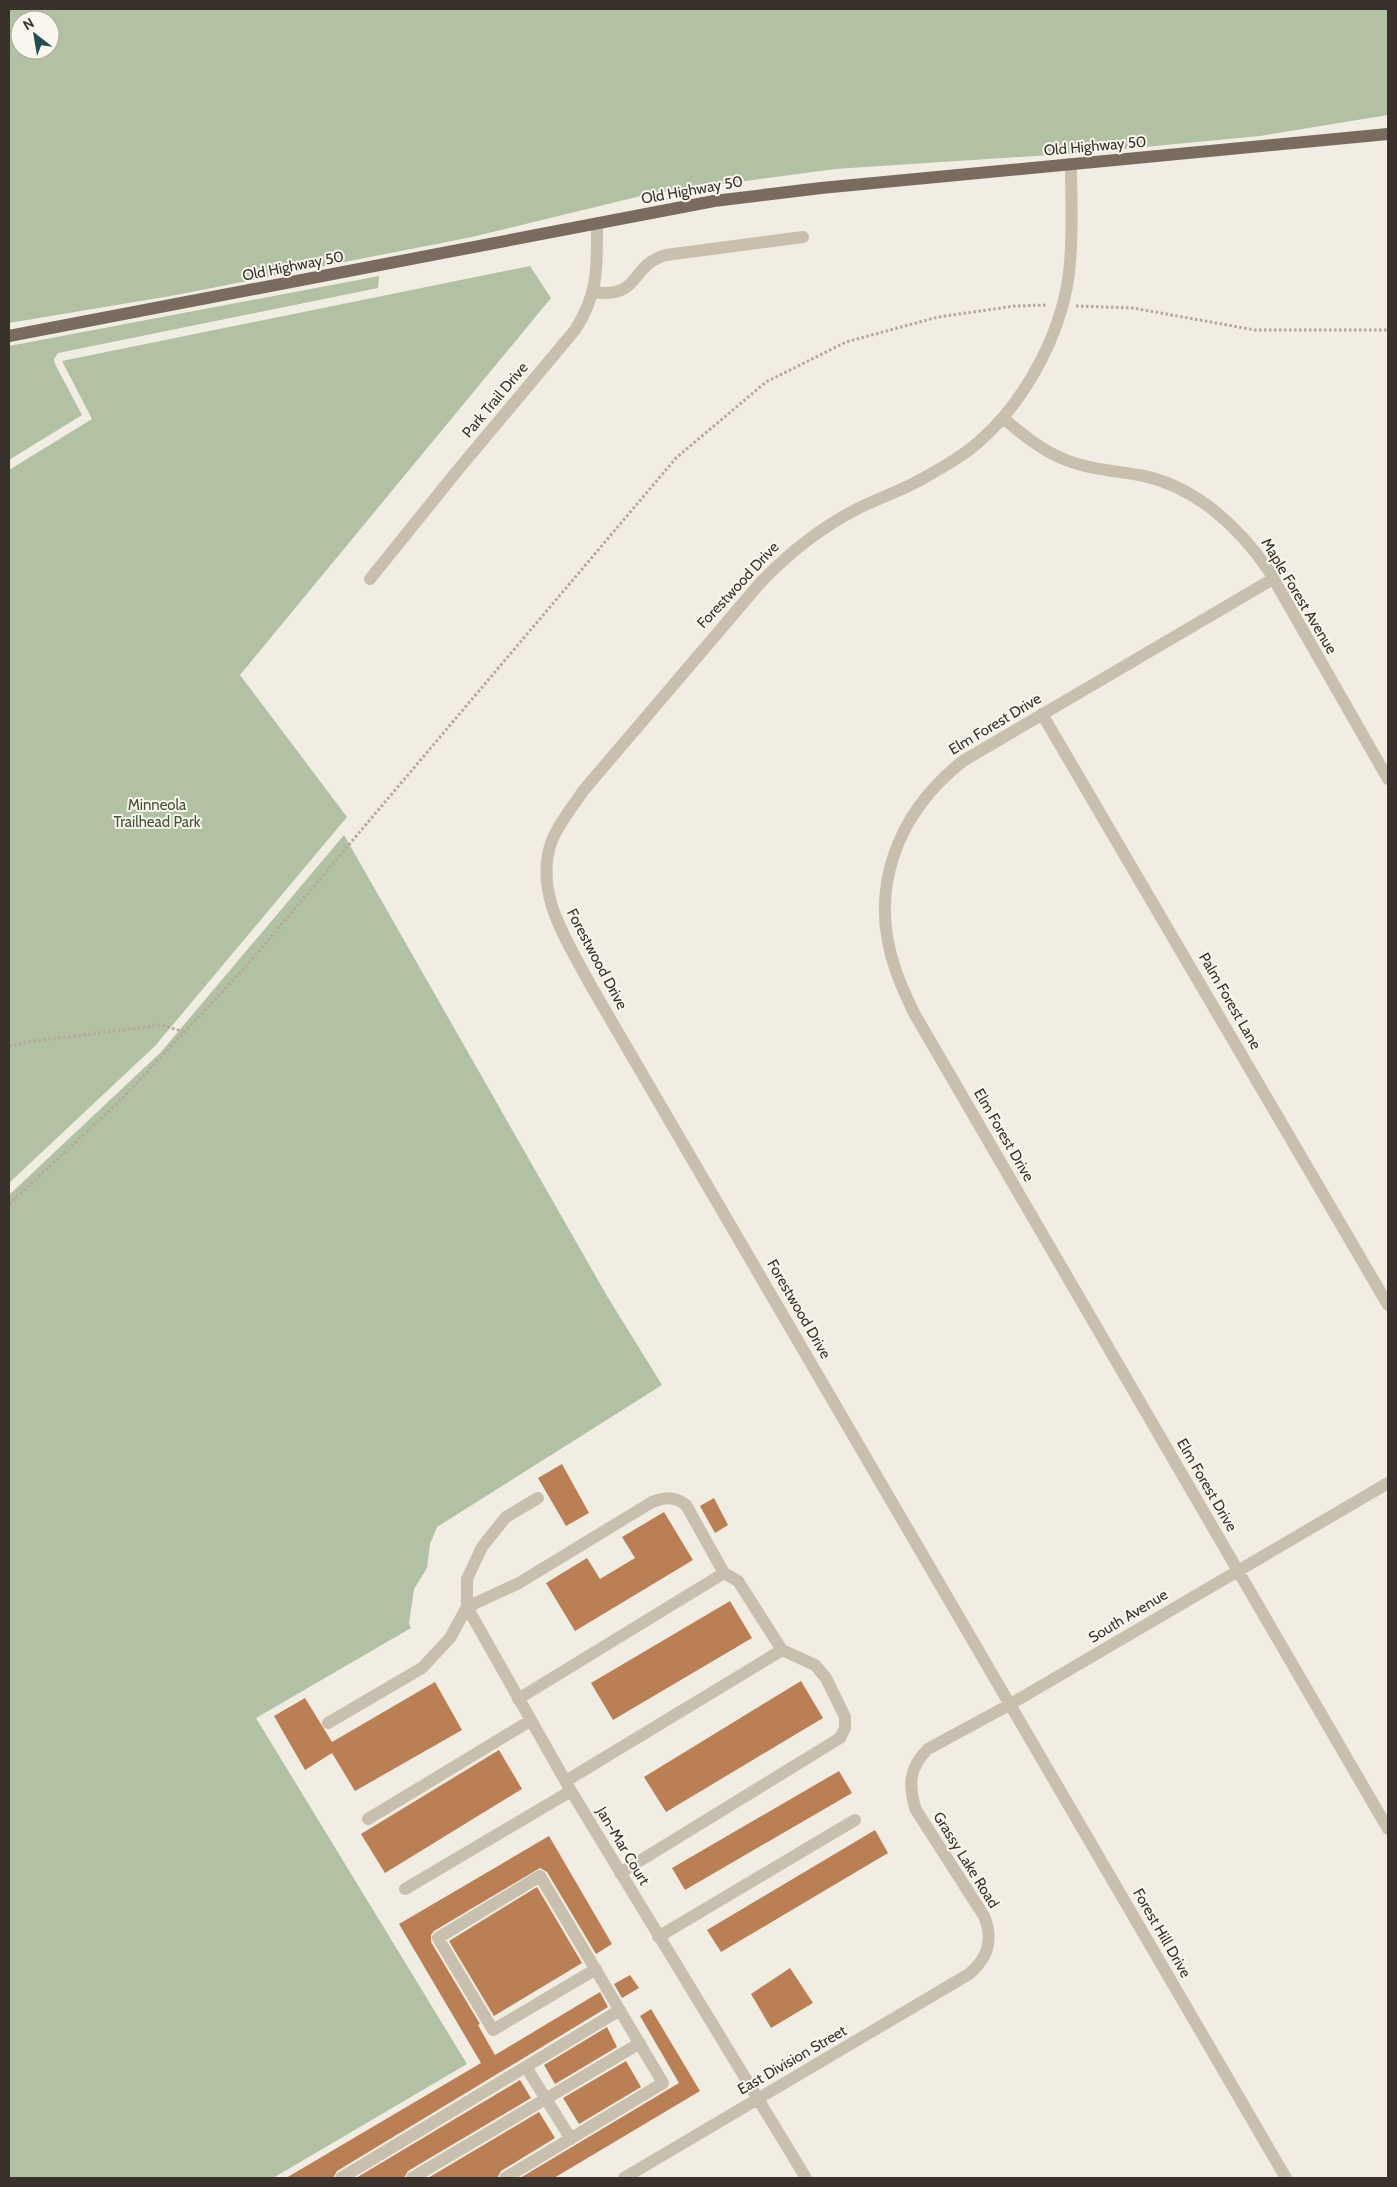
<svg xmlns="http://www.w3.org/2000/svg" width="1397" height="2187" font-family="Cabin,sans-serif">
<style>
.green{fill:#b2c0a3;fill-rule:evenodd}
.building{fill:#bb7f56}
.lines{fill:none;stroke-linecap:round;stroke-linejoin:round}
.path{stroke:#b5a999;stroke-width:3;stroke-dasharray:2.5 2.5;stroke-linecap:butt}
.minor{stroke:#c9bfae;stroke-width:12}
.major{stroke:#796c5f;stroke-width:12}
.labels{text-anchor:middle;stroke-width:4;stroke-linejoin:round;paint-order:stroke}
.street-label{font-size:15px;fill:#39322c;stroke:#f9f6ee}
.park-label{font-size:15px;fill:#435532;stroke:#f9f6ee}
</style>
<rect width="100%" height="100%" fill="#f2ede2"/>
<path class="green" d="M9,9H1388V115L1260,136L1081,153L835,169L649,194L472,237L176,295L9,323ZM20,20H50V50H20Z
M530,266L551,298L240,675L347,817L155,1046L9,1183V470L92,419L62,361Z
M379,276L378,288L58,353L54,359L55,364L82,415L9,460V346Z
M344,835L607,1296L662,1385L437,1527L430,1544L427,1568L414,1589L409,1623L411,1628L256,1718L467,2064L273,2178H9V1195L161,1052Z"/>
<path class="building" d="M562,1464L589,1513L566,1526L538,1478Z
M714,1498L728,1525L715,1533L700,1506Z
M664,1512L693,1560L575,1631L546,1583L587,1558L600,1579L635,1558L622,1537Z
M730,1601L752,1638L613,1720L591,1683Z
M801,1681L823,1718L666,1812L644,1777Z
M435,1682L462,1730L355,1791L332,1753L305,1770L274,1716L305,1698L332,1742Z
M499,1750L522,1789L385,1873L361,1834Z
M839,1771L852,1793L685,1890L672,1868Z
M875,1830L888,1853L721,1952L707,1930Z
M549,1836L612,1944L596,1954L547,1872L540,1868L434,1931L431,1935V1942L480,2024L478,2025L495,2055L600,1992L608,2007L337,2171L333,2178H286L481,2063L399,1924Z
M537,1887L582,1963L494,2016L449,1941Z
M790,1968L813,2003L771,2028L751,1994Z
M630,1975L639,1988L622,1998L614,1984Z
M651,2009L700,2091L554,2178H520L679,2083L640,2016Z
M607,2027L617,2047L555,2084L544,2065Z
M626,2061L641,2087L579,2124L563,2098Z
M520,2080L531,2098L408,2171L404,2178H356Z
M539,2112L555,2138L501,2171L497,2178H428Z"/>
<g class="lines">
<path class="path" d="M1076,306L1133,308L1255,330H1388
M9,1046L27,1042L161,1025L185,1032
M9,1204L119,1102L248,964L676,458L766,382L846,342L938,317L1015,306L1047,305"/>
<path class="minor" d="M1071,164C1071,197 1073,230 1070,263C1065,327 1029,396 982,439C965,455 943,467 922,479C901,491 878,498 857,509C820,528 790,552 761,582L583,791C572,808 558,824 551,843C534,895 568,942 591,986L1286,2178
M593,292C642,299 629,265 666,255L803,237
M1003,418C1022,434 1042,451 1066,460C1091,470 1118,471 1144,476C1196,487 1240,528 1269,571L1388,779
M370,579L457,471L575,330C599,293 597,266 597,223
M1273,579L963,761C897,813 867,890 896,971C901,986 908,1000 914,1013L1388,1829
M1042,714L1388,1305
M467,1607L571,1791L806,2178
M467,1607L519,1583L652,1502C666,1497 674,1496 686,1505L724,1573
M518,1699L724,1573L738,1581L782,1650L815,1665L826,1678L845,1717V1728L840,1738L620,1873
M328,1723L422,1668L450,1638L467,1607V1579L482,1547L506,1517L538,1498
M566,1781L782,1650
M368,1819L530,1721
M405,1889L571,1791
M658,1937L855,1820
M526,2067L571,2139
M341,2178L620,2010
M412,2178L640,2043
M505,2178L663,2083L540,1876L438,1938L493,2030L596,1969
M624,2178L969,1974C988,1958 994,1940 984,1916L916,1810C908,1786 909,1767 928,1749L1009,1705L1388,1483"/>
<path class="major" d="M9,336L714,201L821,188L1388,134"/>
</g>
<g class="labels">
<g class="street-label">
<text transform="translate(1095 146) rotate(-5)" y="5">Old Highway 50</text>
<text transform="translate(692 190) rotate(-10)" y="5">Old Highway 50</text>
<text transform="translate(293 266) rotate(-11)" y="5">Old Highway 50</text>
<text transform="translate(495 400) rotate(-50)" y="5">Park Trail Drive</text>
<text transform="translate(738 585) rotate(-47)" y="5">Forestwood Drive</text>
<text transform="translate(1299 596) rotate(59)" y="5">Maple Forest Avenue</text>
<text transform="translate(995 724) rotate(-31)" y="5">Elm Forest Drive</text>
<text transform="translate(597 959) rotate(62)" y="5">Forestwood Drive</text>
<text transform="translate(1230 1001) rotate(60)" y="5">Palm Forest Lane</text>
<text transform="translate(1004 1135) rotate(60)" y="5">Elm Forest Drive</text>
<text transform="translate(799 1309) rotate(60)" y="5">Forestwood Drive</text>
<text transform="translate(1207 1485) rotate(60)" y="5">Elm Forest Drive</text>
<text transform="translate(1128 1616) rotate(-31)" y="5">South Avenue</text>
<text transform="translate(623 1846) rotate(59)" y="5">Jan-Mar Court</text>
<text transform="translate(966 1860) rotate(58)" y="5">Grassy Lake Road</text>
<text transform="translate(1162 1933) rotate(60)" y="5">Forest Hill Drive</text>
<text transform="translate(792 2060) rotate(-30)" y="5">East Division Street</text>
</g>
<g class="park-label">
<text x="157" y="810">Minneola<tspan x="157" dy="17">Trailhead Park</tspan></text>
</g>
</g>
<rect width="1397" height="2187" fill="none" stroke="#39322c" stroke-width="20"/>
<g transform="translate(35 35) rotate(329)"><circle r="24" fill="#f9f6ee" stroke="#aca8a0"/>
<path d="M0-4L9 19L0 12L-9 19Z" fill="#254c57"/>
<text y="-8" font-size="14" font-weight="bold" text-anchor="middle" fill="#39322c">N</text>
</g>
</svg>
